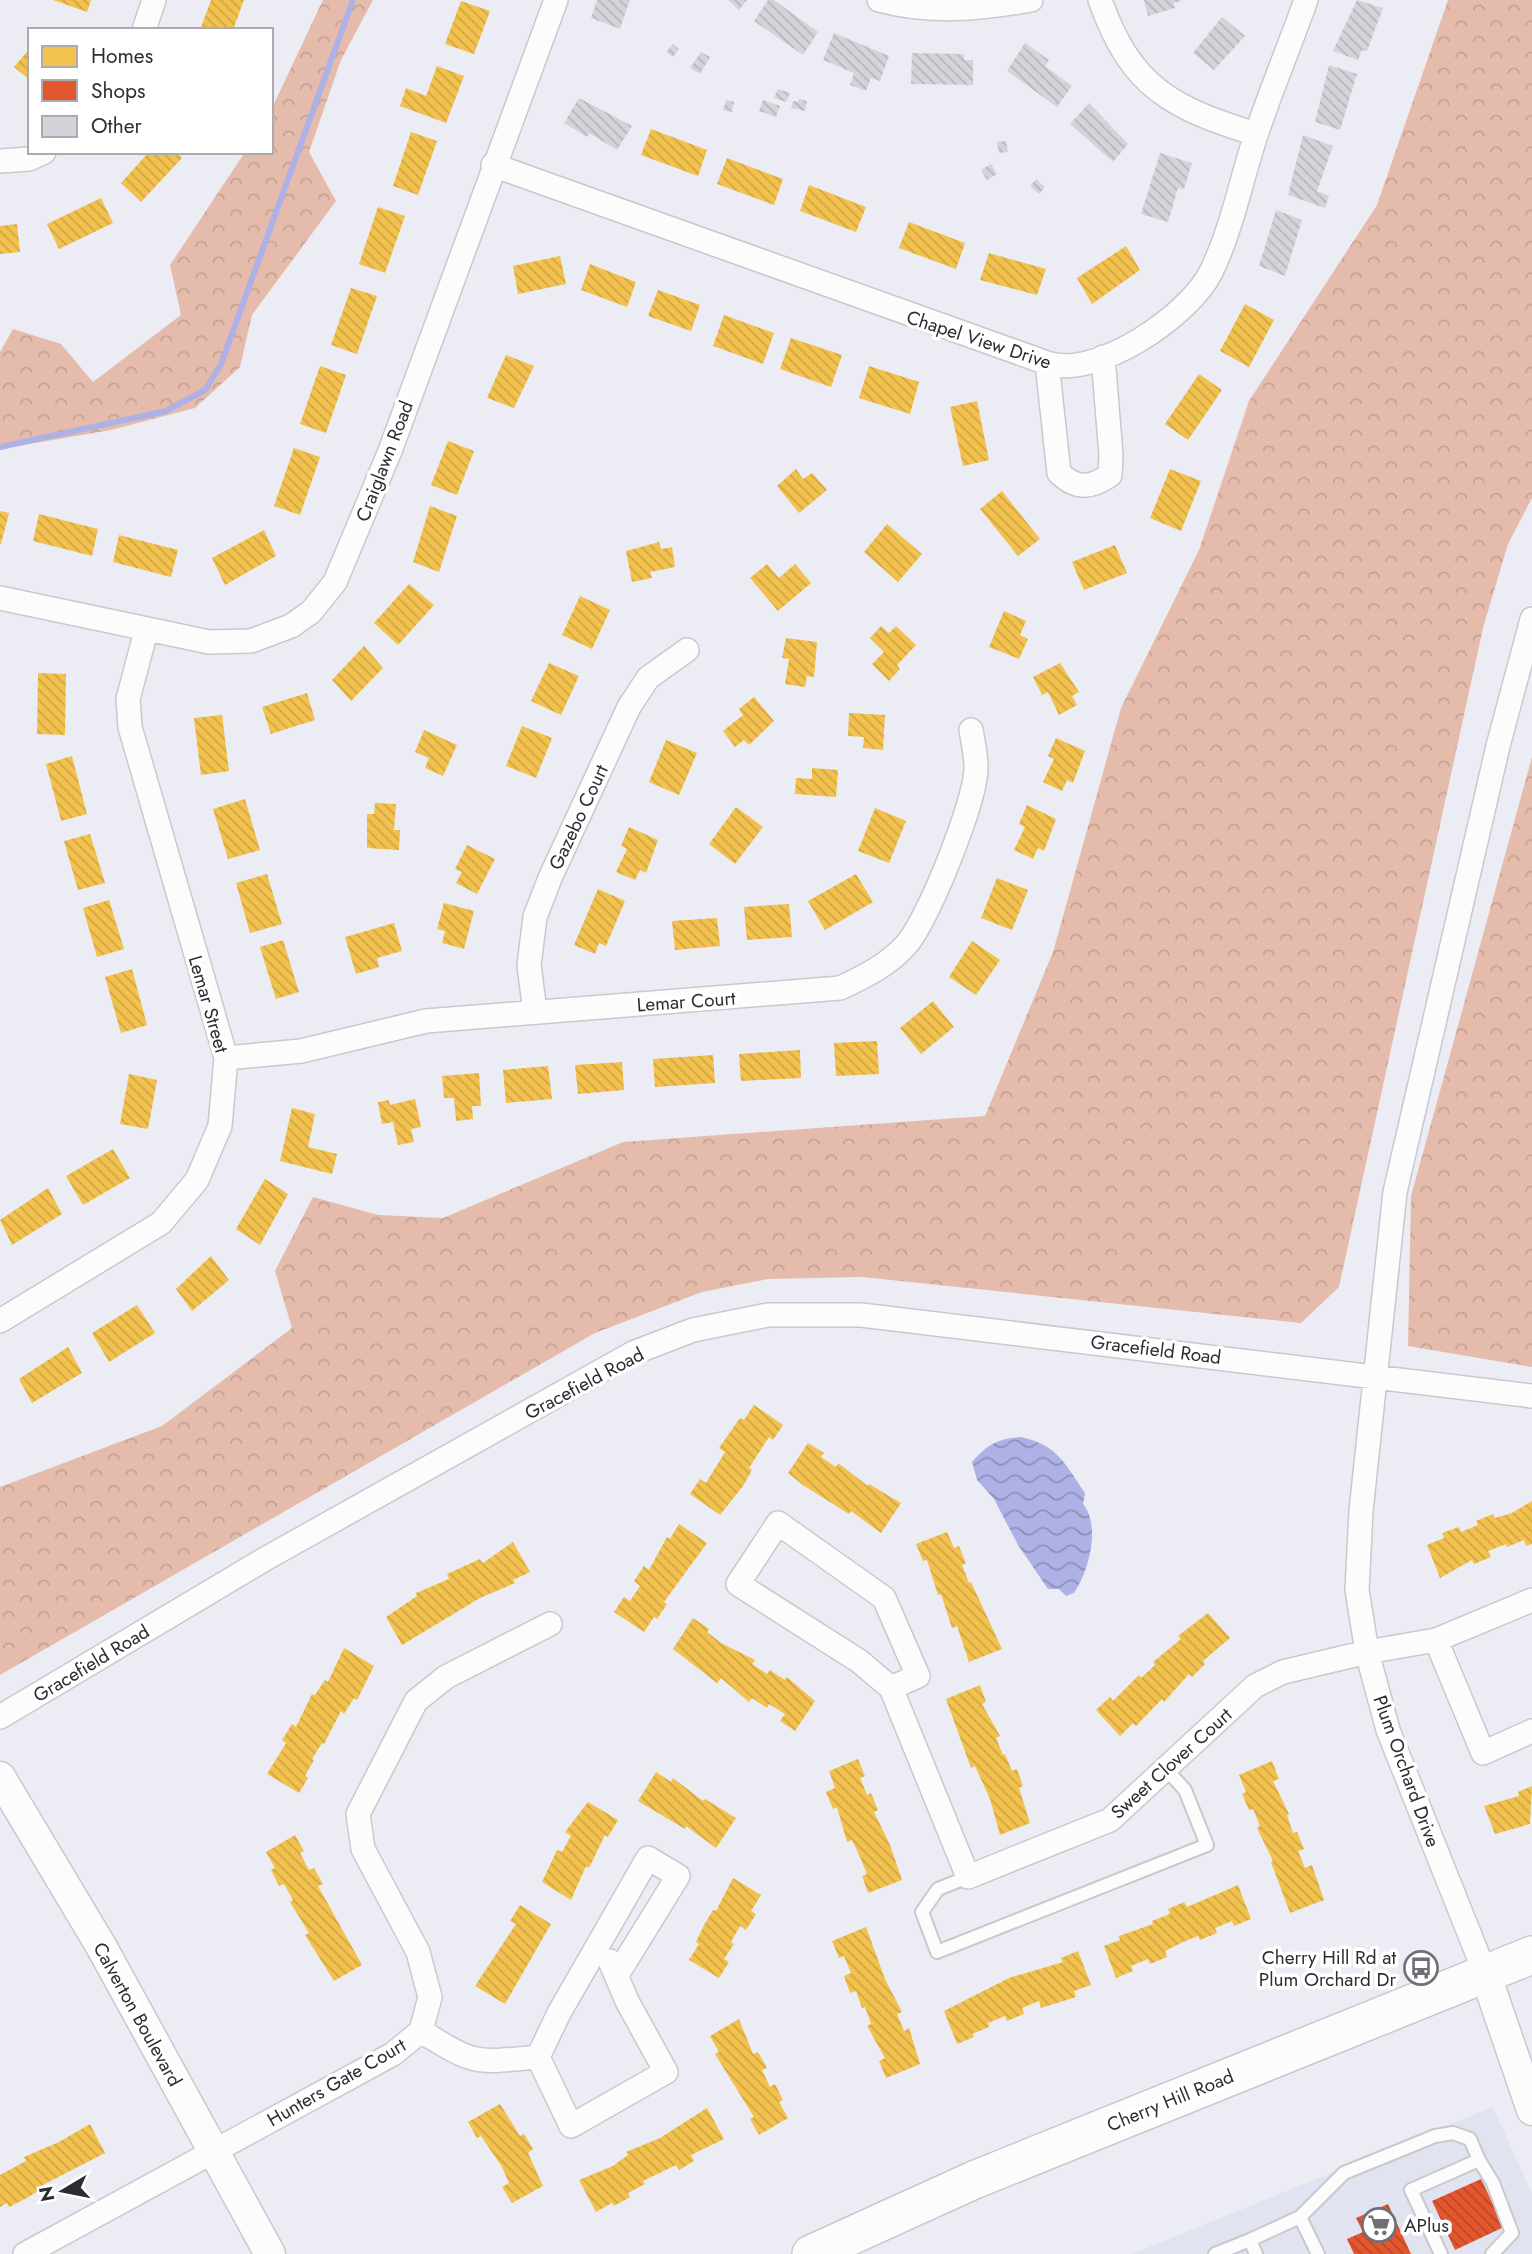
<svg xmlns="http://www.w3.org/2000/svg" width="1532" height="2254" font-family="Jost,sans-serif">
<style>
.built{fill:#e1e3f1}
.forest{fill:url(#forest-crowns)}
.water{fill:url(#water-waves)}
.homes{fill:url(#homes-back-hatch)}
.shops{fill:url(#shops-back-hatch)}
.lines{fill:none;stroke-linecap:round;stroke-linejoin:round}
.stream{stroke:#aeb1e5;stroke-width:6}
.building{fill:url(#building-back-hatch)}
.service-casing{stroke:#c8c9ce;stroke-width:16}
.minor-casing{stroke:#c8c9ce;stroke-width:26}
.tertiary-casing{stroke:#c8c9ce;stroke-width:33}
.primary-casing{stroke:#c8c9ce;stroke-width:40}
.service{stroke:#fcfcfd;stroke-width:12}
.minor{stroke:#fcfcfd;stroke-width:23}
.tertiary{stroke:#fcfcfd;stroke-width:30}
.primary{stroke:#fcfcfd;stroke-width:37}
.labels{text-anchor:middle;stroke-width:7;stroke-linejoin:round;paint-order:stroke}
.street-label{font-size:19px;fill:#2c2d31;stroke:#fff}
.poi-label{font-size:19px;fill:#2c2d31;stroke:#fff;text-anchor:end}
</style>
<defs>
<pattern id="forest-crowns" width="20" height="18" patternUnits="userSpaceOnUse" patternTransform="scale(1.75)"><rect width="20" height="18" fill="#e5bcac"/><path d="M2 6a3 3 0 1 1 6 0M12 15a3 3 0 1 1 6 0" fill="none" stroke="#c5a294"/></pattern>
<pattern id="water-waves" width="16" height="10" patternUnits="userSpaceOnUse" patternTransform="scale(1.75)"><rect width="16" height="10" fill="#aeb1e5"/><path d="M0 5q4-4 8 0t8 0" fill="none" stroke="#8e90ba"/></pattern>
<pattern id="homes-back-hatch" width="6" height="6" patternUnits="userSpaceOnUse" patternTransform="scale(1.75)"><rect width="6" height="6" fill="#f2c14e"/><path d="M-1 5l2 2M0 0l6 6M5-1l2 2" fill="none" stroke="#d0a645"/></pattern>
<pattern id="shops-back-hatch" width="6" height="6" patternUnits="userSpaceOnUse" patternTransform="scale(1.75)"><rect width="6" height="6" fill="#e4572e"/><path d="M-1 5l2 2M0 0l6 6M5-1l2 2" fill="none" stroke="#b94828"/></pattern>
<pattern id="building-back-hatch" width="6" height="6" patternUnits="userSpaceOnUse" patternTransform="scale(1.75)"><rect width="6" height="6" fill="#d3d3d9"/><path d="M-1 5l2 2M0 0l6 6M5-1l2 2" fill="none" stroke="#b5b5bb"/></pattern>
</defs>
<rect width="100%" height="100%" fill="#ecedf4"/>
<path class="built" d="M1493,2107L1532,2194V2254H1132Z"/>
<path class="forest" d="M323,0H373L341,60L309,152L336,201L252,315L240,367L195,408L111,430L0,449V352L13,329L61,344L93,382L181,315L170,265L245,152H271V110Z
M1448,0H1532V498L1508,544L1483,628L1339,1287L1301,1323L862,1277L768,1279L702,1292L595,1333L0,1675V1487L162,1426L292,1328L275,1271L313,1197L378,1215L443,1218L623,1142L985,1116L1053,952L1121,708L1199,550L1249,401L1377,205Z
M1532,757V1367L1408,1346L1411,1196Z"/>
<path class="water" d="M1021,1437C1058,1445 1065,1464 1085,1493L1083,1504C1101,1526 1089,1571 1074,1593L1066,1596L1059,1589H1048L1018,1545L994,1499L977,1480L972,1462C988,1444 997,1439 1021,1437Z"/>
<path class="homes" d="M53,0H91L87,12Z
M211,0H244L233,30H200Z
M461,1L490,11L474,54L445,44Z
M30,48V80L14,67Z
M437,66L464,76L446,123L400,106L406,88L426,96Z
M651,129L707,150L698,176L641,155Z
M411,132L437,141L418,195L393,186Z
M149,152H177L182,158L141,202L121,183Z
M727,158L783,179L774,205L717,184Z
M809,185L866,207L856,232L800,211Z
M101,198L113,223L59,249L47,224Z
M378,207L405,216L385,273L359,264Z
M909,222L965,243L956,269L899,248Z
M17,224L20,252L0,254V226Z
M1126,246L1140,270L1092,304L1077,278Z
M989,253L1046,269L1037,295L980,280Z
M560,256L566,284L518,294L513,266Z
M590,264L636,282L627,307L581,290Z
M351,288L377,296L357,354L331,345Z
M658,290L700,305L691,331L648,316Z
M1245,304L1274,320L1249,367L1220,351Z
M724,315L774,333L763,364L713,346Z
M791,338L842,355L831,387L780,369Z
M506,355L534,366L514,408L487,398Z
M320,366L346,375L326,433L300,424Z
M869,366L919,382L910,414L859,398Z
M1199,374L1222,390L1188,440L1165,424Z
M977,401L989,460L963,466L950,407Z
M448,441L474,451L457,495L431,485Z
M294,448L320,457L300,515L274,506Z
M796,469L803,479L812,473L827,490L799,513L777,486Z
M1170,469L1201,481L1181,531L1150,518Z
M1002,491L1040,539L1018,556L980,509Z
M430,506L457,516L439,572L413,562Z
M0,511L9,513L1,544H0Z
M39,514L98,529L92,556L33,541Z
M887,524L922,554L898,582L864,552Z
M264,530L276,556L225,585L212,558Z
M119,535L178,550L171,577L113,562Z
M659,542L661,549L672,547L675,567L650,572L652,578L632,582L626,551Z
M1115,545L1127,573L1084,590L1072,562Z
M767,564L779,578L795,564L811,583L778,611L750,578Z
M409,584L434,605L398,645L374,623Z
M580,596L610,610L592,649L562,635Z
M1004,611L1026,621L1020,635L1028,639L1019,659L989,647Z
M881,626L889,633L896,626L916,645L897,665L900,669L889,681L872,664L884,652L870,638Z
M786,638L817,642L814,677L807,676L805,687L785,684L789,659L782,658Z
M364,646L383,668L351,701L332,680Z
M549,663L579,676L561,715L531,701Z
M1060,663L1079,692L1072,696L1077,705L1059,715L1048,692L1042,695L1033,677Z
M38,673L66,674L65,735L37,734Z
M307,693L315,720L271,734L262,707Z
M754,697L774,721L749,745L744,740L735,747L723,731L743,715L739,709Z
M849,713L885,715L883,750L863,748L864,737L848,736Z
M222,715L229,771L201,775L194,718Z
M522,726L552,738L536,778L506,766Z
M424,730L457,745L443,776L425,768L429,758L415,752Z
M1056,738L1085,751L1073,783L1067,780L1062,791L1043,782L1054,759L1048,756Z
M666,740L697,753L679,795L649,782Z
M72,756L87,814L61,821L46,764Z
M812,768L838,770L836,797L795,794L796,778L812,779Z
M245,799L260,850L228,859L213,809Z
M375,803L396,804L394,830H400L399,850L367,848V814H374Z
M1027,805L1056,819L1044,851L1038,848L1033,859L1014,850L1025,827L1019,824Z
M736,807L763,827L735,864L709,844Z
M875,808L906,821L889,863L858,851Z
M629,827L658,840L646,873L640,870L635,880L616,872L627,849L621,846Z
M90,834L105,883L78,890L64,841Z
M467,845L495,859L477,894L456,883L462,872L455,869Z
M267,874L282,924L250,933L236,883Z
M856,874L873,902L825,930L808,901Z
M997,878L1028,890L1012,930L981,918Z
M598,889L625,901L606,946L599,943L595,954L574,945Z
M109,900L124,949L97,957L83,908Z
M444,903L474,911L464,949L442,943L445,931L437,929Z
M789,904L792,937L747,940L744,907Z
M717,918L720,946L675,950L672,921Z
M394,923L402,951L377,958L379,967L356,974L345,937Z
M283,940L299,992L276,999L260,947Z
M972,941L1000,960L976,995L949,977Z
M132,969L147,1025L121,1033L105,977Z
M933,1001L954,1027L921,1054L900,1028Z
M877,1041L879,1074L836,1076L834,1043Z
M800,1050L801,1078L741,1081L739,1054Z
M713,1055L715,1083L655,1087L653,1059Z
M622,1062L624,1090L578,1094L575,1065Z
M548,1066L552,1099L506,1103L503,1070Z
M479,1073L481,1106H472L473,1119L456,1121L454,1098H444L442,1076Z
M129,1074L157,1080L148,1129L120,1124Z
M415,1099L421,1127L411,1129L414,1142L398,1145L393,1122L382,1124L378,1102L389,1100L390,1105Z
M292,1108L315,1114L308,1147L337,1154L332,1174L280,1161Z
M113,1149L130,1178L83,1205L66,1176Z
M265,1179L288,1194L260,1245L236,1229Z
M48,1188L62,1214L12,1245L0,1220Z
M211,1256L229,1280L192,1311L176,1289Z
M137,1305L155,1333L109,1362L92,1333Z
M68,1347L82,1373L32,1403L19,1379Z
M754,1405L783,1425L773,1440L769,1437L749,1468L752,1470L743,1486L720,1515L690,1494L700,1479L706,1483L725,1452L719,1448L740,1418L744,1420Z
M808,1443L824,1453L821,1457L836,1467L838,1463L868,1486L869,1484L901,1503L881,1533L851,1511L849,1514L803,1485L788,1473Z
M1532,1501V1544L1526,1546L1524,1540L1507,1547L1506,1544L1488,1551L1491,1557L1474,1564L1472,1560L1440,1578L1427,1545L1444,1538L1442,1533L1459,1527L1461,1532L1478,1525L1476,1521L1493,1514L1495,1518L1512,1513Z
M679,1524L707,1543L664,1602L667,1604L657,1619L654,1617L644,1632L614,1612L624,1597L630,1601L640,1586L634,1581L644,1566L649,1570L667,1537L670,1539Z
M947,1532L954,1548L959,1546L966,1563L962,1565L969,1583L971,1582L1002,1649L969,1662L957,1626L952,1628L941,1594L938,1595L927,1560L923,1561L916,1544Z
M513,1542L530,1572L513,1580L515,1583L480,1598L402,1645L386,1617L417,1596L416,1593L449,1579L447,1574L480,1559L483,1563Z
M1208,1613L1230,1638L1203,1661L1205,1664L1192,1677L1189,1674L1164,1702L1162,1699L1136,1726L1133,1723L1120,1736L1096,1710L1110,1697L1113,1701L1139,1675L1141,1678L1155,1665L1153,1662L1181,1639L1178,1636Z
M693,1618L709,1629L707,1632L721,1643L755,1660L752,1664L767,1674L770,1670L785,1680L787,1677L815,1701L795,1731L780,1721L785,1714L769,1704L767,1708L752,1698L749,1702L721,1678L717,1683L673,1649Z
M344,1648L374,1666L357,1700L354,1698L344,1714L341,1711L324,1744L322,1743L312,1759L314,1760L305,1776L308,1778L299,1793L267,1774L286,1743L282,1740L292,1724L296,1727L312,1694L315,1695L325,1680L328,1682Z
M980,1685L986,1702L982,1704L1000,1736L996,1738L1003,1755L1005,1754L1012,1771L1017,1769L1023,1786L1019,1788L1030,1823L1000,1835L990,1799L975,1766L971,1768L946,1699Z
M858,1759L865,1776L860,1778L867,1795L871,1793L878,1810L874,1812L890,1845L902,1880L868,1893L862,1876L867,1874L860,1857L852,1840L847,1842L837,1807L833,1809L826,1792L835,1788L829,1771Z
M1272,1761L1279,1779L1273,1781L1289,1814L1287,1815L1293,1833L1297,1832L1304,1849L1298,1851L1305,1868L1312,1865L1324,1900L1290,1913L1271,1862L1273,1861L1257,1828L1260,1826L1253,1809L1249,1810L1242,1794L1246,1792L1239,1775Z
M656,1772L671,1782L673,1778L703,1801L705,1799L736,1818L716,1848L686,1826L685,1829L638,1801Z
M1532,1786L1530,1824L1495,1834L1484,1806L1519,1796L1518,1792Z
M588,1802L618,1820L608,1837L605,1835L589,1868L586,1866L571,1900L542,1882L557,1850L562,1852L571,1836L565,1832Z
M295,1835L304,1851L300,1853L309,1870L314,1868L323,1884L318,1886L362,1965L334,1981L305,1935L309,1933L290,1902L293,1900L284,1884L279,1886L271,1870L275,1868L266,1852Z
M733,1878L761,1895L751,1911L756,1914L746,1930L740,1926L731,1942L734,1944L724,1959L729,1962L719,1978L689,1960L699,1944L696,1942L704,1925L713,1910L716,1911Z
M1238,1885L1251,1919L1234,1926L1232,1921L1215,1928L1217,1933L1200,1940L1198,1936L1181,1943L1165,1951L1167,1957L1150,1964L1148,1959L1131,1966L1133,1971L1116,1978L1104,1946L1120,1940L1119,1936L1153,1924L1152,1921L1170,1914L1168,1909L1184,1902L1187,1907Z
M520,1905L551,1924L505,2004L475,1986L516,1924L510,1921Z
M866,1927L885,1979L902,2012L897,2014L904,2031L909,2028L920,2064L886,2078L879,2061L885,2058L867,2026L871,2024L865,2007L862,2008L856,1991L850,1993L844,1976L851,1973L844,1956L839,1958L832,1941Z
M1078,1951L1091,1985L1074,1991L1076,1997L1041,2008L1039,2001L1022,2008L1024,2014L1007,2021L1005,2016L988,2023L989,2027L972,2034L974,2037L957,2044L944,2011L1009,1978L1063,1962L1061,1958Z
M739,2019L753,2054L758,2052L767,2068L762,2070L770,2087L775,2084L783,2100L779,2102L788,2118L759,2135L750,2119L754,2117L715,2054L719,2052L710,2036Z
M500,2104L520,2136L524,2134L533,2149L528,2153L543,2186L512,2203L502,2187L509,2183L502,2167L481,2136L477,2138L468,2122Z
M707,2108L724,2139L691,2155L694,2161L679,2170L676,2165L643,2181L645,2184L628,2193L630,2197L614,2206L612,2203L596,2212L579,2180L613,2166L628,2155L626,2152L660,2138Z
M90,2124L105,2153L39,2187L40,2190L25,2199L9,2207L7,2203L0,2207V2175L26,2161L24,2157L59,2142Z"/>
<path class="shops" d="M1481,2179L1504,2227L1455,2250L1432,2201Z
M1388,2204L1411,2254H1354L1347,2239L1363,2232L1356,2218Z"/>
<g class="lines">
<path class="stream" d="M0,447L166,411L205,390L221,364L353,0"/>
</g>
<path class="building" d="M597,0H630L620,29L591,18Z
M728,0H747L739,10Z
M768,0H774L818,32L803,55L754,21Z
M1144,0H1181V1L1173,3L1175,8L1148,16Z
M1357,0L1383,8L1367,51L1362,50L1358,60L1333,51Z
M1222,17L1245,36L1214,70L1193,53Z
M834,33L889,56L880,81L871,78L866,91L850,85L854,73L823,60Z
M1025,43L1049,60L1045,66L1072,86L1057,107L1007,71Z
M673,44L679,49L673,57L666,52Z
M701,52L710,57L700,74L690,68Z
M912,53L964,54V60H973V85L911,84Z
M1329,65L1357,74L1340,130L1315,122Z
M778,89L790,93L786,102L774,98Z
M579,98L632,126L617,150L589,133L587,137L564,123Z
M799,99L807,101L805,111L791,108L793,101L798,102Z
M726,100L734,102L732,112L723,110Z
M763,100L780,106L776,117L759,111Z
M1089,103L1128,144L1113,162L1070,124Z
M1303,135L1333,146L1317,191L1329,196L1325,208L1288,195Z
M1006,141L1008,152L999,153L997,142Z
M1160,153L1192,163L1184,189L1178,188L1168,222L1141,214Z
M991,164L997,174L987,180L981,170Z
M1036,179L1045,187L1039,194L1030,186Z
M1276,210L1302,220L1285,276L1259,266Z"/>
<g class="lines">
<g class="service-casing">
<path id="service" d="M968,1877L938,1889L922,1912L937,1952L1207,1845L1185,1790L1165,1768
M1300,2217L1344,2173L1435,2136L1453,2133L1470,2139L1479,2160
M1215,2254L1250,2240
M1256,2254L1250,2240L1300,2217L1318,2254
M1441,2254L1411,2190L1479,2160L1493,2183L1512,2233L1492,2254"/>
</g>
<g class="minor-casing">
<path id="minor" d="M879,0C930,14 980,9 1031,0
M1100,0C1131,88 1172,108 1256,134
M144,30L154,0
M0,161L29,159L44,152
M493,165L1047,363C1096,380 1190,315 1211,272C1232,229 1241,180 1256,135C1271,90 1290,45 1306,0
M1047,363L1059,473C1077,490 1091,488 1110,475L1111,455L1103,357
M0,598L209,642L251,641L291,626L311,612L335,582L390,451L556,0
M535,1012L529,965L535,917L550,878L629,707L648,678L687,650
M226,1058L301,1051L426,1021L840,988C864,977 888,965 906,945C928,921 977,798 976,767C976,754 973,742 971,730
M0,1321L161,1223L197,1180L220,1126L226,1058L130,727L128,699L146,631
M1436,1640L1483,1753L1532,1731
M891,1688L918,1676L884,1598L778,1523L738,1584L859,1661L891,1688L968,1877L1110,1820L1255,1686L1283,1672L1367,1652L1436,1640L1532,1600
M0,1717L265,1559L633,1353L693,1330L768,1315H861L1532,1396
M1485,1973L1388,1730L1367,1652L1357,1590L1361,1511L1395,1192L1498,746L1532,619
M421,2031L430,1997L418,1952L363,1849L358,1814L416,1701L446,1677L550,1624
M421,2031C475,2065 475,2063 538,2057L559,2013L648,1858L678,1876L617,1975
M538,2057L571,2126L666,2072L627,2001L610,1961
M25,2254L393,2054L421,2031"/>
</g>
<g class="tertiary-casing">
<path id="tertiary" d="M0,1777L101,1946L270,2254
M1485,1973L1532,2110"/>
</g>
<g class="primary-casing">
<path id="primary" d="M811,2254L974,2180L1532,1955"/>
</g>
<use href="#service" class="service"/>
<use href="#minor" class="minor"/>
<use href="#tertiary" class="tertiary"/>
<use href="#primary" class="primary"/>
</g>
<defs>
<g id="bus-ring" transform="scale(1.75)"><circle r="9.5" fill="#fff" stroke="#6f7075" stroke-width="1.5"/><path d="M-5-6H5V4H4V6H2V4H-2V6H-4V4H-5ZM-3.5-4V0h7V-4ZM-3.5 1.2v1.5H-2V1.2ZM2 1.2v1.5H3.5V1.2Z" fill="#6f7075"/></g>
<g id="supermarket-ring" transform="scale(1.75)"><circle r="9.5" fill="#fff" stroke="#6f7075" stroke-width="1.5"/><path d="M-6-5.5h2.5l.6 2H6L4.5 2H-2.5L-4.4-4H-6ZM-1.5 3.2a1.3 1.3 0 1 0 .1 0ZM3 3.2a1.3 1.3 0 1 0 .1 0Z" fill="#6f7075"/></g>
</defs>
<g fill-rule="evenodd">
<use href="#bus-ring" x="1421" y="1968"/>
<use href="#supermarket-ring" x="1379" y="2225"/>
</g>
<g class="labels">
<g class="street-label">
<text transform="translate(979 339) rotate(18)" y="7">Chapel View Drive</text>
<text transform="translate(384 461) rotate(-69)" y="7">Craiglawn Road</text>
<text transform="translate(578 817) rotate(-65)" y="7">Gazebo Court</text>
<text transform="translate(686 1001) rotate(-4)" y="7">Lemar Court</text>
<text transform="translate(209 1004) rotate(74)" y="7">Lemar Street</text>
<text transform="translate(1156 1349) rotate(7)" y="7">Gracefield Road</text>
<text transform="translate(584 1383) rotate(-28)" y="7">Gracefield Road</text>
<text transform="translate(91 1663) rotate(-31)" y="7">Gracefield Road</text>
<text transform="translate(1171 1763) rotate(-42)" y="7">Sweet Clover Court</text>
<text transform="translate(1407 1771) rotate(70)" y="7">Plum Orchard Drive</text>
<text transform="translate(138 2014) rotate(61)" y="7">Calverton Boulevard</text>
<text transform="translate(336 2082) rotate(-30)" y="7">Hunters Gate Court</text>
<text transform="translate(1170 2100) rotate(-22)" y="7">Cherry Hill Road</text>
</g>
<g class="poi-label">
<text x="1396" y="1964">Cherry Hill Rd at<tspan x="1396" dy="22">Plum Orchard Dr</tspan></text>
<text x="1404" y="2232" text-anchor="start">APlus</text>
</g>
</g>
<rect x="28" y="28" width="245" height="126" fill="#ffffff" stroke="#ababad" stroke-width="2"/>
<rect x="42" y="46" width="35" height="21" fill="#f2c14e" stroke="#ababad" stroke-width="2"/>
<text x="91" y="63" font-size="21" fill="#2c2d31">Homes</text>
<rect x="42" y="80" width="35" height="21" fill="#e4572e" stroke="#ababad" stroke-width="2"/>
<text x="91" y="98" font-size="21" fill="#2c2d31">Shops</text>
<rect x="42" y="116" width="35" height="21" fill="#d3d3d9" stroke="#ababad" stroke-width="2"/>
<text x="91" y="133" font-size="21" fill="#2c2d31">Other</text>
<g transform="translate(63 2191) rotate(260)" stroke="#ffffff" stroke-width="5" paint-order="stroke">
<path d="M0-5L12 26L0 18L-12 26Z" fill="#2c2d31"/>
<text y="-10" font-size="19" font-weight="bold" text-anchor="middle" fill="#2c2d31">N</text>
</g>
</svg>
